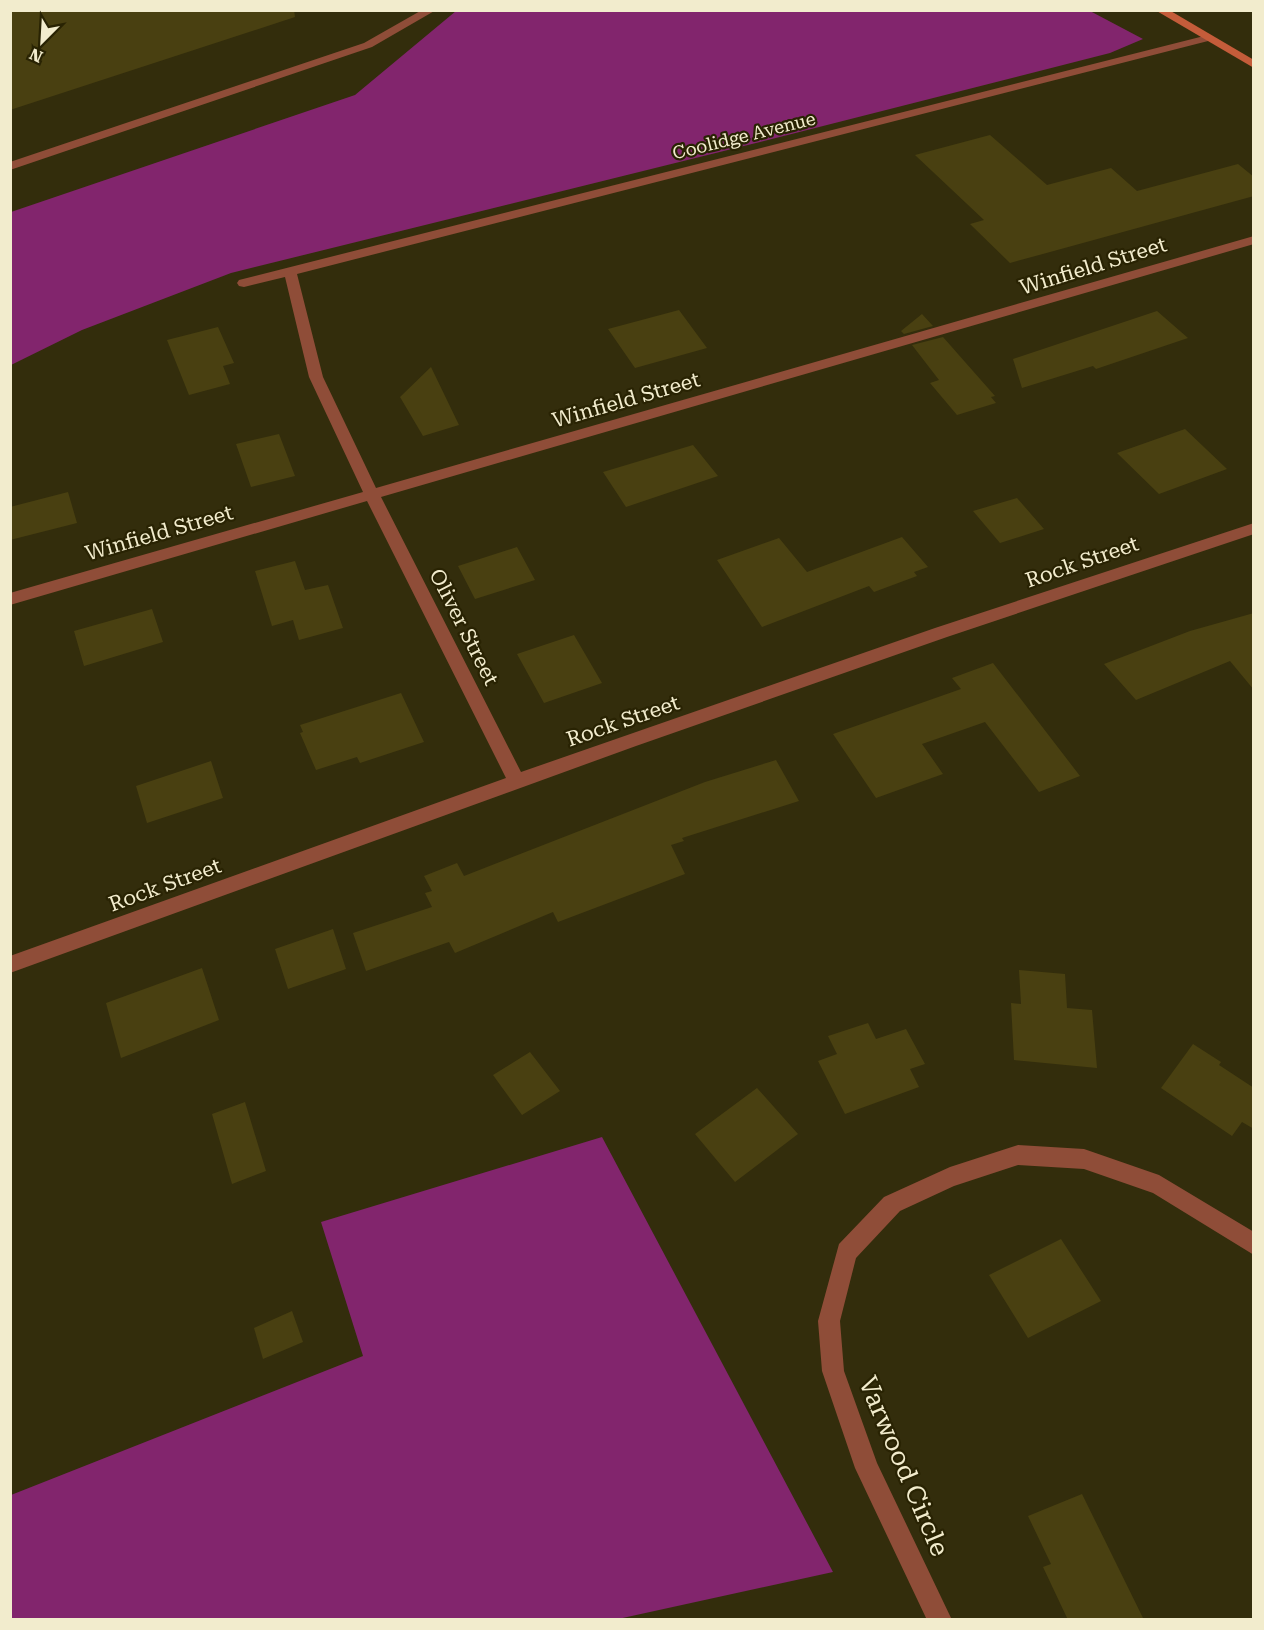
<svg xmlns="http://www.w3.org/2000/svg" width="1264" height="1630" font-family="'Roboto Serif',serif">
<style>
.forest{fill:#82256d}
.building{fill:#494011}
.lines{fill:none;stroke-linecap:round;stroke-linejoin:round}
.lane{fill:#8f4d38;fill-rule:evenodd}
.street{fill:#8f4d38;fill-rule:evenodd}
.secondary{fill:#c45c3a;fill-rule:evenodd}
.labels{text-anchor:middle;stroke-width:4.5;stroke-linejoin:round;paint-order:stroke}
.far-street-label{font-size:18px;fill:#f2eccd;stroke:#292303}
.street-label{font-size:21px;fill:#f2eccd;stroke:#292303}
.near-street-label{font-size:26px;fill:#f2eccd;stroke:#292303}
</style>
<rect width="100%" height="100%" fill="#332d0c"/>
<path class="forest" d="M1090,11L1143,39L1110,53L756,143L231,273L82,330L11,365V212L355,95L456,11Z
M602,1137L833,1572L618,1619H11V1495L363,1356L321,1222Z"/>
<path class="building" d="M10,10H294L295,17L10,110Z
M990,135L1047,185L1111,168L1137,191L1238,164L1254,177V196L1010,263L970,224L984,220L915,155Z
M679,310L707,348L635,368L608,329Z
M1157,311L1188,338L1096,369L1093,366L1022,388L1013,359Z
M922,314L933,326L904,334L901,331Z
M218,327L234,363L223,366L230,384L189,395L167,340Z
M943,337L995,396L991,397L996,403L957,415L930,383L939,380L912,345Z
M431,367L459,425L423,436L400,397Z
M1185,429L1227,469L1159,494L1117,453Z
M279,434L295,476L251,487L236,444Z
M693,445L718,476L626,507L603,472Z
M68,492L77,523L10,540V507Z
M1017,498L1044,529L1000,543L973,511Z
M902,537L928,567L914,572L917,576L874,592L869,586L762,627L717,560L779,538L807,572Z
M517,547L535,580L475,599L458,566Z
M295,561L305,590L328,585L343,628L299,640L293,620L272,626L255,571Z
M152,609L163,642L84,666L74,631Z
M1254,613V690L1230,661L1136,700L1104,664L1190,631Z
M574,635L602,683L544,703L517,654Z
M993,663L1080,776L1039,792L985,722L922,744L943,774L876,798L833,734L961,689L952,678Z
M401,693L424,742L360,763L357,757L316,770L300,733L303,732L300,725Z
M776,760L799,801L682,838L684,841L671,845L685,874L558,922L553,912L455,953L449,942L366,971L353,933L432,907L425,893L432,891L424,876L457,863L464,876L705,782Z
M211,761L223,798L147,823L136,786Z
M333,929L346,969L288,989L275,949Z
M202,968L219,1020L121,1058L106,1003Z
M1019,970L1065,974L1067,1008L1092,1010L1097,1068L1014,1060L1011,1003L1021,1004Z
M868,1023L876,1039L906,1029L925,1064L910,1069L919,1087L845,1114L818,1061L837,1054L828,1036Z
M1193,1044L1221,1062L1219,1065L1254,1088V1129L1242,1122L1232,1136L1161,1088Z
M530,1052L560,1091L522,1115L493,1075Z
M757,1088L798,1134L735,1182L695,1134Z
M245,1102L266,1171L232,1184L212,1114Z
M1061,1239L1101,1301L1028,1338L989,1275Z
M292,1311L303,1342L263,1359L254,1328Z
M1082,1494L1144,1620H1068L1043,1567L1051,1564L1028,1516Z"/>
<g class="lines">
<path class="lane" d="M422,10H436L372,47L10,170V162L364,43Z"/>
<path class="street" d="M1208,35L1214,38L1212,40L297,274L323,377L376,488L1254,236V244L381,497L521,772L935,628L1254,523V534L947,637L636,746L10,973V956L506,778L367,501L10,605V593L363,492L309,377L285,277L244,287L239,286L237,283L239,280Z
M1018,1145L1084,1149L1159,1175L1254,1232V1255L1153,1193L1084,1169L1018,1165L954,1186L900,1211L856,1258L840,1321L844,1371L877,1463L952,1620H927L855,1468L822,1371L818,1321L839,1244L884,1197L950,1167Z"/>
<path class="secondary" d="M1155,10H1169L1254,60V68Z"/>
</g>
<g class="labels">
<g class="far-street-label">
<text transform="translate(744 136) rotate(-14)" y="6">Coolidge Avenue</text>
</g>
<g class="street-label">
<text transform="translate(1093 266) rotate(-17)" y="7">Winfield Street</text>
<text transform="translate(626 400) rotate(-16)" y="7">Winfield Street</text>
<text transform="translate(159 533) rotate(-16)" y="7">Winfield Street</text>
<text transform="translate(1082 562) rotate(-19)" y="7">Rock Street</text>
<text transform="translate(464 627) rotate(63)" y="7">Oliver Street</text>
<text transform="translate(623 721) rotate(-19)" y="7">Rock Street</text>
<text transform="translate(165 885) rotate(-20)" y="7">Rock Street</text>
</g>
<g class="near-street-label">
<text transform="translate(904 1466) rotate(67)" y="9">Varwood Circle</text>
</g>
</g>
<rect width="1264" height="1630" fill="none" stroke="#f2eccd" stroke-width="24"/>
<g transform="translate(42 42) rotate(204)" stroke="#292303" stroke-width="4.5" paint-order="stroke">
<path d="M0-4.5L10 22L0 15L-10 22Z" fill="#f2eccd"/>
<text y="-9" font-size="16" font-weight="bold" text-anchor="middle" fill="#f2eccd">N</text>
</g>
</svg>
